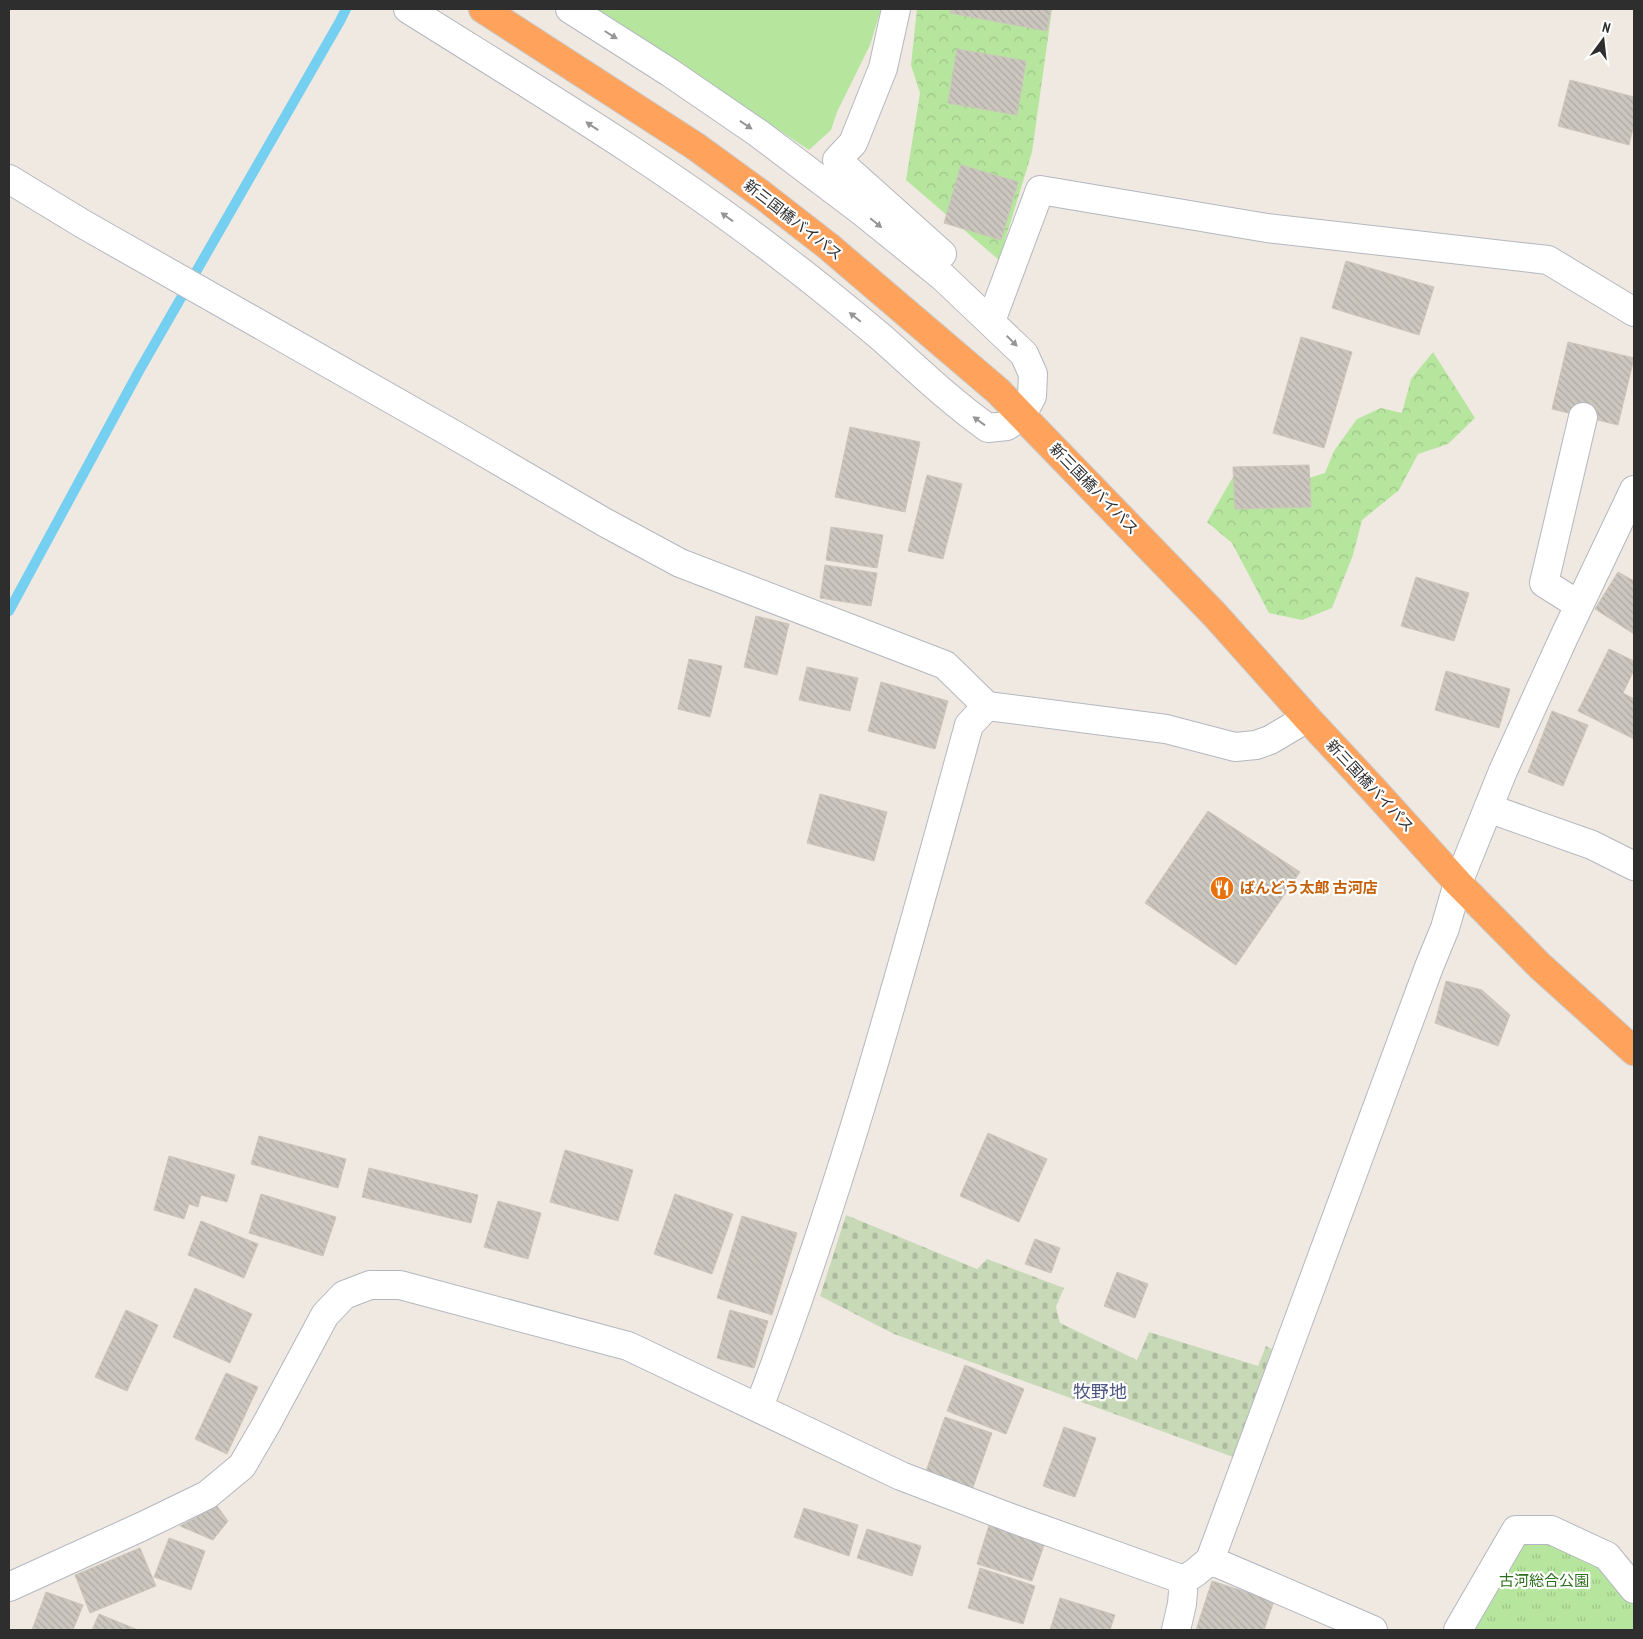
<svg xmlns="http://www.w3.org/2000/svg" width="1643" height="1639" font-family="'PT Sans Narrow','Noto Sans JP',sans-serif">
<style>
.grass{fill:#b6e59e}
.forest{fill:url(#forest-crowns)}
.cemetery{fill:url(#cemetery-stones)}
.park{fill:url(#park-tufts)}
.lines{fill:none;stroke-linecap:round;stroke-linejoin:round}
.stream{stroke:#75cff0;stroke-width:10}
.building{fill:url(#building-back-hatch);stroke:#cbc5ba}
.minor-casing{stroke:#b4b7c1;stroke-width:30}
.highway-casing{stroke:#c9c9c9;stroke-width:30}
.minor{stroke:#fff;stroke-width:28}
.highway{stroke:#ffa35c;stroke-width:28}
.oneway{fill:#969696}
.labels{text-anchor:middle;stroke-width:4.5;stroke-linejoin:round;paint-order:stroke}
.street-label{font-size:15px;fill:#2e2e2e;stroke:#fff}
.food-label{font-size:15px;font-weight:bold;fill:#c56008;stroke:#fff;text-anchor:start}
.park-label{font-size:15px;fill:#2c6e1b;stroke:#fff}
.quarter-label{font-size:18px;fill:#4d5680;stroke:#fff}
</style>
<defs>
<pattern id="forest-crowns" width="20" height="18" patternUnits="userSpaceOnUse" patternTransform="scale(1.25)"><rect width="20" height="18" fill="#b6e59e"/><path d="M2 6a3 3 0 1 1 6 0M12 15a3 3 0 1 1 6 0" fill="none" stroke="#9dc588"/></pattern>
<pattern id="cemetery-stones" width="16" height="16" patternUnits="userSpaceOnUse" patternTransform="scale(1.25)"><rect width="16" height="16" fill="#c8d9b8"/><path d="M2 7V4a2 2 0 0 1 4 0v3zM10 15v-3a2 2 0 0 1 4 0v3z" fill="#acbb9e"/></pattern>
<pattern id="park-tufts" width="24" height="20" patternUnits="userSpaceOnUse" patternTransform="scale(1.25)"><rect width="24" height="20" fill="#b6e59e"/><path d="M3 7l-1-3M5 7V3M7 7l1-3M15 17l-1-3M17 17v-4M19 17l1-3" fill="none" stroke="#9dc588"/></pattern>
<pattern id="building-back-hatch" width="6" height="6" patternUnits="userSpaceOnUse" patternTransform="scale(1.25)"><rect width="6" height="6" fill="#cbc7bf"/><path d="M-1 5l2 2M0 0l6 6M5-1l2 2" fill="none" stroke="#afaba4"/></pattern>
</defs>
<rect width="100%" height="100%" fill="#efe9e1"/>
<path class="grass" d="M597,9H881L870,45L837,112L831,130L809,150Z"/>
<path class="forest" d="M917,9H1052L1032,152L999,260L906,180L920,93L911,65Z
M1433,352L1475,418L1448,444L1418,454L1399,490L1362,520L1353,555L1332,608L1302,620L1269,613L1232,543L1207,522L1233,477L1273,489L1325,473L1334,451L1357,419L1381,408L1402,413L1411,379Z"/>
<path class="cemetery" d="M846,1215L977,1269L987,1259L1064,1288L1056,1307L1060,1323L1137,1360L1149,1332L1258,1366L1266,1346L1272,1349L1233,1457L894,1334L820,1296Z"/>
<path class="park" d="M1516,1530H1551L1634,1589V1630H1458Z"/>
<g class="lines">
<path class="stream" d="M9,611L139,371L340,21L346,9"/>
</g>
<path class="building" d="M951,9H1051L1047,31L950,13Z
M957,49L1026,61L1017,115L948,103Z
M1570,80L1634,97V124L1629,145L1558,126Z
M961,165L1018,182L1001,240L944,223Z
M1346,261L1434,287L1419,335L1332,308Z
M1301,337L1352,352L1324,448L1273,433Z
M1568,342L1634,358L1618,425L1552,409Z
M850,427L920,442L905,512L835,497Z
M1309,465L1311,507L1235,509L1233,467Z
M927,475L962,484L943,559L908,551Z
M831,527L883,535L877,568L826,560Z
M825,565L877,573L871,606L820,598Z
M1618,572L1634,581V634L1595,609Z
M1416,577L1469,593L1454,641L1401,626Z
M756,616L789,624L777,675L744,667Z
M1609,649L1634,661V670L1623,693L1634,699V739L1578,711Z
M689,659L722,666L710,717L678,709Z
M807,667L858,678L850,711L799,700Z
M1446,671L1510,689L1499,728L1435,710Z
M881,682L948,701L935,749L868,731Z
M1552,711L1588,725L1563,786L1528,772Z
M820,794L887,812L874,861L807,843Z
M1208,811L1300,872L1236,965L1145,903Z
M1446,981L1482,990L1510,1015L1498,1046L1435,1023Z
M988,1133L1047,1159L1019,1222L960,1196Z
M259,1136L346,1159L338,1188L251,1164Z
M565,1150L633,1170L618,1221L550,1202Z
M169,1156L235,1175L227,1202L201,1195L198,1207L189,1204L184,1219L154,1210Z
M369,1168L478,1195L471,1223L362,1197Z
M261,1194L336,1217L323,1256L249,1233Z
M675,1194L733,1214L712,1274L654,1254Z
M498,1201L541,1213L528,1259L484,1247Z
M742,1216L797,1233L772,1315L717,1298Z
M201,1221L258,1244L244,1278L188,1255Z
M1035,1239L1060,1248L1051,1273L1025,1264Z
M1117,1272L1148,1284L1135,1318L1104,1306Z
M195,1288L252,1314L230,1363L173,1337Z
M126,1310L158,1325L127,1391L95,1377Z
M730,1310L768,1321L754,1368L717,1358Z
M965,1365L1024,1389L1006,1434L947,1411Z
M226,1373L258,1387L227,1454L195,1439Z
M945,1417L992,1433L971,1493L924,1477Z
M1064,1427L1096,1438L1075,1497L1043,1486Z
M217,1506L228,1521L213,1540L180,1526Z
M804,1508L858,1525L849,1556L794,1537Z
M989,1525L1045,1542L1032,1581L977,1564Z
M867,1529L921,1546L912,1576L857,1558Z
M169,1538L205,1551L191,1590L154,1577Z
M140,1548L156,1586L90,1613L75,1575Z
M980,1568L1035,1586L1023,1624L968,1608Z
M1212,1581L1274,1601L1264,1630H1196Z
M46,1592L83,1605L73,1630H32Z
M1060,1598L1115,1615L1110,1630H1050Z
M99,1614L138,1630H92Z"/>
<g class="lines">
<g class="minor-casing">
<path id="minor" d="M408,9C537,90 668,168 788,262C820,286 851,312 882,338C917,369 950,401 988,428L1007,426L1022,415L1032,396L1033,374L1024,354L943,277L864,213L758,133L669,72L570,9
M896,9L883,68L853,143L837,160L942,254
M9,179L83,224L451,433L604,522L680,563L945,665L987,706
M991,321L1040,190L1267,228L1548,260L1634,312
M1579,605L1544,583L1583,417
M1488,808L1592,845L1634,866
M759,1407C844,1185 906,954 969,725L987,706L1166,729L1235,747L1256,745L1270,740L1307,718
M1210,1560L1373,1630
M9,1587L143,1526L207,1495L242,1466L267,1423L325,1315L344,1295L370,1285H400L628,1346L901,1476L1011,1518L1184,1580L1196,1572L1210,1560L1429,967L1445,928L1458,883L1503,771L1564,637L1634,490
M1176,1630L1182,1604L1184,1580
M1458,1630L1516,1530H1551L1607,1556L1634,1589"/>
</g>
<g class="highway-casing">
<path id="highway" d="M483,9L695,146L761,194L828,246L998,391L1215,615L1307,718L1373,789L1458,883L1540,966L1634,1051"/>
</g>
<use href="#minor" class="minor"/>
<use href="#highway" class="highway"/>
</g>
<defs><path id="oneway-solid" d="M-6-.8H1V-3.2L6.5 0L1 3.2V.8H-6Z" transform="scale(1.25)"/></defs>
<g class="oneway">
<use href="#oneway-solid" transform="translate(611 35) rotate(32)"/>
<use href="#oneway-solid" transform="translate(746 125) rotate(34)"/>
<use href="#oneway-solid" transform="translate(592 126) rotate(-147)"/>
<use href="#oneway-solid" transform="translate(727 217) rotate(-144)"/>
<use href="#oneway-solid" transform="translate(876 223) rotate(39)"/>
<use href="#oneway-solid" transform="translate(855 317) rotate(-141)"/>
<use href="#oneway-solid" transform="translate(1012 341) rotate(45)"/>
<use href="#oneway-solid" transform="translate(979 421) rotate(-144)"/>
</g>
<defs>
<g id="restaurant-disc" transform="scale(1.25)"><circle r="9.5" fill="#e8710a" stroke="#fff"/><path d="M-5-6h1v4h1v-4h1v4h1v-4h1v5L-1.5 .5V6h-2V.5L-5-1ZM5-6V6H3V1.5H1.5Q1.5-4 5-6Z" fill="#fff"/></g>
</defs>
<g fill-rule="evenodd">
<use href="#restaurant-disc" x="1222" y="888"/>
</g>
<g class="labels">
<g class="street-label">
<text transform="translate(793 220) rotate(38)" y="5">新三国橋バイパス</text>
<text transform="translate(1094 489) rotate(46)" y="5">新三国橋バイパス</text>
<text transform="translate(1370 786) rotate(47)" y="5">新三国橋バイパス</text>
</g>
<g class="food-label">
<text x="1240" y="893">ばんどう太郎 古河店</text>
</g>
<g class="park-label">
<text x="1544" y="1586">古河総合公園</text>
</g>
<g class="quarter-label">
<text x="1100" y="1398">牧野地</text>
</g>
</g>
<rect width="1643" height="1639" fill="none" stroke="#2e2e2e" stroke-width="20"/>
<g transform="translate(1603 40) rotate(15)" stroke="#ffffff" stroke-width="4" paint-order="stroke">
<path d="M0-4L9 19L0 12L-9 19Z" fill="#2e2e2e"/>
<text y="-8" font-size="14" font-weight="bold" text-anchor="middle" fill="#2e2e2e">N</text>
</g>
</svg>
